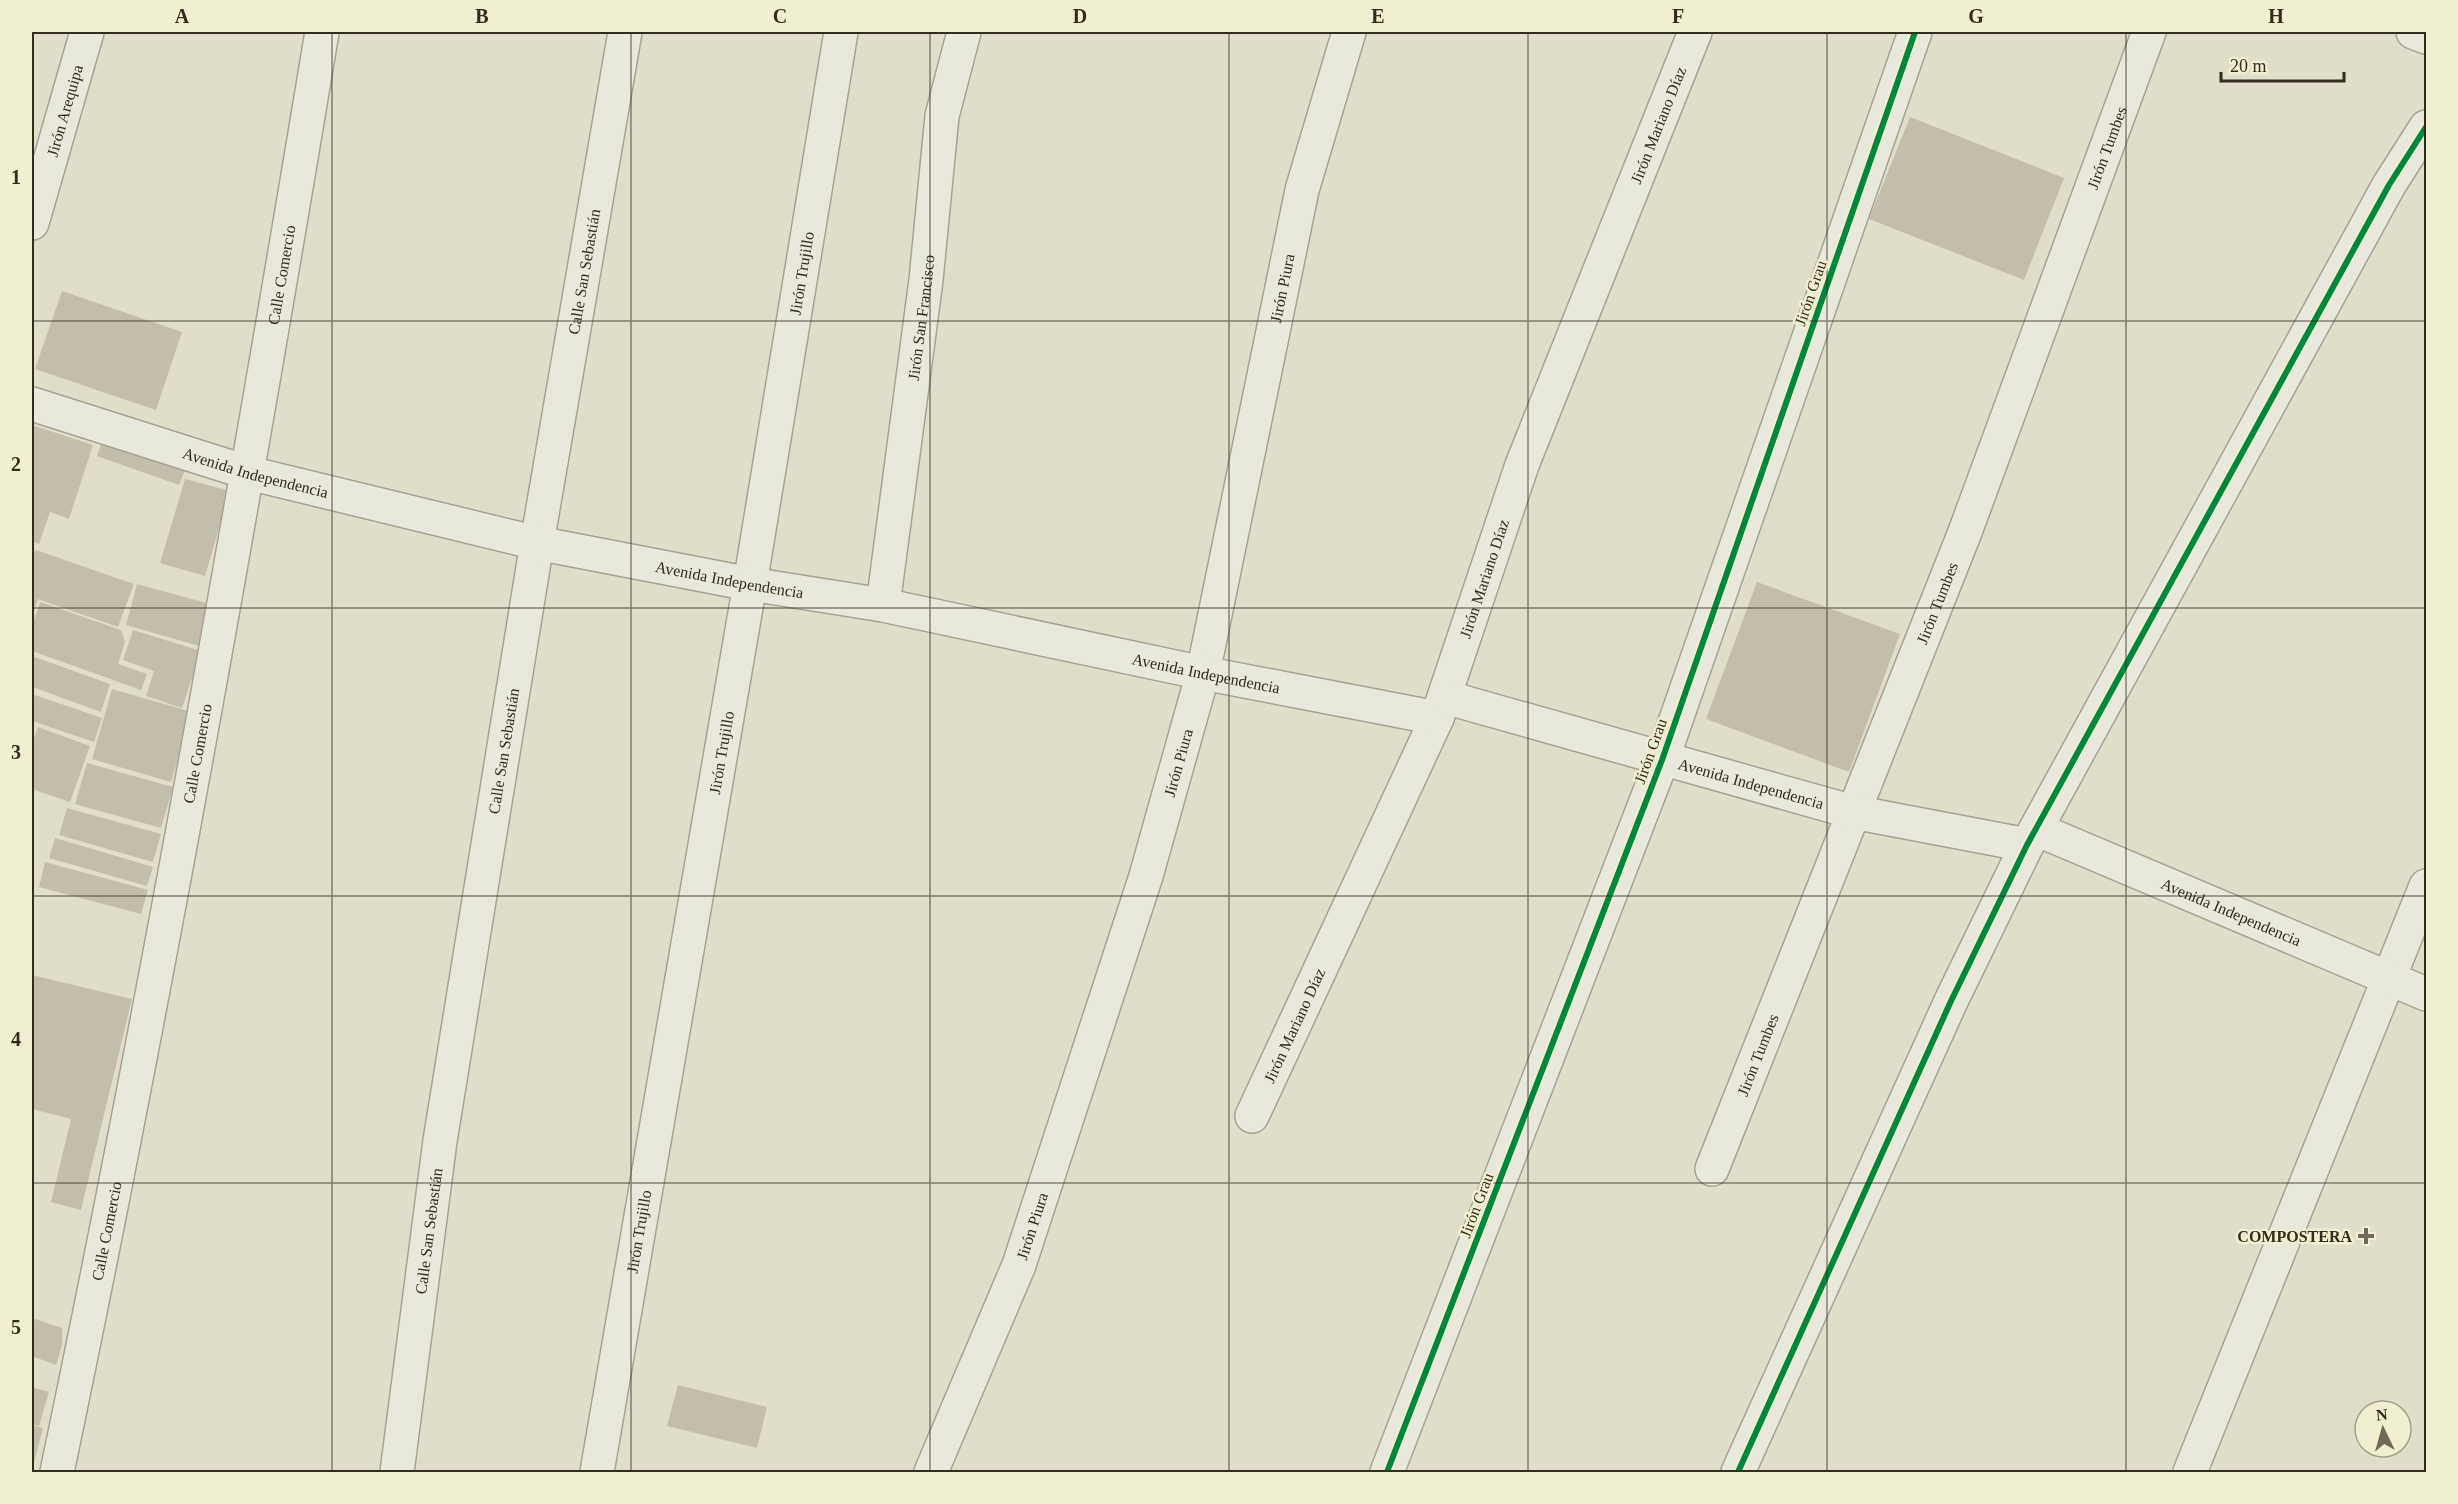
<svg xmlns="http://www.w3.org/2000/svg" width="2458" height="1504" font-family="Georgia,serif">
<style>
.building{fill:#c3beac}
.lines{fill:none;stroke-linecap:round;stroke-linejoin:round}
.minor-casing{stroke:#a5a394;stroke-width:36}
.tertiary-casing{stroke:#a5a394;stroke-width:36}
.minor{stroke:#e8e8dc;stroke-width:33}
.tertiary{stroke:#e8e8dc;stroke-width:33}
.cycleway-casing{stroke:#f1efd1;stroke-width:10}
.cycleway{stroke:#00873e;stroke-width:6}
.grid{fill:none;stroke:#322c1e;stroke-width:1.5;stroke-opacity:0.55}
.poi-dot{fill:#6f6a5b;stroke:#f1efd1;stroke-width:2}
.labels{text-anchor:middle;stroke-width:5;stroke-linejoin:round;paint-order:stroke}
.street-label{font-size:16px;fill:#322c1e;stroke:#f1efd1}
.poi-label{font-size:16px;font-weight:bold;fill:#322c1e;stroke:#f1efd1;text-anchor:end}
.neatline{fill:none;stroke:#322c1e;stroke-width:2}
.grid-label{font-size:20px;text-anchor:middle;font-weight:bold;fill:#322c1e}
</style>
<rect width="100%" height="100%" fill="#e0decb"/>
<path class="building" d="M1910,117L2064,178L2024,280L1869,219Z
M62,291L182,332L156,410L35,369Z
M32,425L93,445L69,519L50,512L39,544L32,542Z
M105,432L188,462L179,485L97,456Z
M185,479L230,491L205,576L160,563Z
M36,550L134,584L118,627L38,599L32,617V556Z
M1757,582L1900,634L1849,772L1706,719Z
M137,584L210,604L199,646L126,625Z
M40,602L121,630L125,642L118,664L147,674L141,690L32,651V626Z
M133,630L201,651L182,708L146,696L154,671L123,660Z
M32,656L110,684L101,712L32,687Z
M112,689L192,712L171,782L92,759Z
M32,694L102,718L94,742L32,721Z
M38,727L90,746L70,802L32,789V744Z
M87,763L173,787L161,828L75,804Z
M67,808L161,834L153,862L59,835Z
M55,838L153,867L147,886L49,858Z
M45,862L148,890L141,914L39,887Z
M32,975L132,999L81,1210L51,1202L71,1119L32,1109Z
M32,1318L62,1328V1345L56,1365L32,1356Z
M678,1385L767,1407L757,1448L667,1426Z
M32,1387L49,1392L39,1426L32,1424Z
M32,1425L43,1428L32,1470Z"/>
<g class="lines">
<g class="minor-casing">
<g id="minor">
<path d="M2413,32L2426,37"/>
<path id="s1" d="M32,223L87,32"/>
<path id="s2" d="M750,584L841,32"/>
<path id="s3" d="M883,605L926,280L942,116L964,32"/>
<path id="s4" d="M1252,1116L1437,718L1522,465L1695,32"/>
<path id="s5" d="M1712,1169L1965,532L2149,32"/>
<path id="s6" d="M397,1472L440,1141L537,543L625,32"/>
<path id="s7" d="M931,1472L1019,1265L1146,876L1203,673L1302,190L1349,32"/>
<path d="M1387,1472L1662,760L1915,32"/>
<path d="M1738,1472L1951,1001L2027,845L2389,185L2426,127"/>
<path d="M2190,1472L2426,886"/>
</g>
</g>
<g class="tertiary-casing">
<g id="tertiary">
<path id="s8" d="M32,404L249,473L537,543L750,584L883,605L1203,673L1437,718"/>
<path id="s9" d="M1445,697L1853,812L2027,845"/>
<path id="s10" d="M2036,829L2426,994"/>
<path id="s11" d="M57,1472C157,994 242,513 322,32"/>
<path id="s12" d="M597,1472L750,584"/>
</g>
</g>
<use href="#minor" class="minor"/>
<use href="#tertiary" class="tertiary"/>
<g class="cycleway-casing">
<path id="cycleway" d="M1387,1472L1662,760L1915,32
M1738,1472L1951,1001L2027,845L2389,185L2426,127"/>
</g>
<use href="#cycleway" class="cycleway"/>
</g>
<path class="grid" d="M332,32V1472M631,32V1472M930,32V1472M1229,32V1472M1528,32V1472M1827,32V1472M2126,32V1472M32,321H2426M32,608H2426M32,896H2426M32,1183H2426"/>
<path class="poi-dot" d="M2363 1227h6v6h6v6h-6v6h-6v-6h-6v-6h6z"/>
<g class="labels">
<g class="street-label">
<text dy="6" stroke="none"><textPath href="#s1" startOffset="117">Jirón Arequipa</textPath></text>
<text dy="6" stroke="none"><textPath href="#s4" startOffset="1072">Jirón Mariano Díaz</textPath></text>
<text dy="6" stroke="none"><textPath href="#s5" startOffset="1095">Jirón Tumbes</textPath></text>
<text dy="6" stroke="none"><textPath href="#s6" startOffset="1215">Calle San Sebastián</textPath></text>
<text dy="6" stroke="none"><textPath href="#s2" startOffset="315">Jirón Trujillo</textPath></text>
<text dy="6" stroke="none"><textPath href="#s11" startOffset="1218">Calle Comercio</textPath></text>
<text dy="6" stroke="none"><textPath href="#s7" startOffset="1238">Jirón Piura</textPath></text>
<text transform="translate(1810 293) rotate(-71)" y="6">Jirón Grau</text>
<text dy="6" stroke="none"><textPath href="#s3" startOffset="290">Jirón San Francisco</textPath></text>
<text dy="6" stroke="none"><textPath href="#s8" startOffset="234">Avenida Independencia</textPath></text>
<text dy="6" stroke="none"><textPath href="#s8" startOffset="720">Avenida Independencia</textPath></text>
<text dy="6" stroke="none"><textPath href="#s4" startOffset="586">Jirón Mariano Díaz</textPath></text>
<text dy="6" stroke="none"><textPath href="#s5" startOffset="609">Jirón Tumbes</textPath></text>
<text dy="6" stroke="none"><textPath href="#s8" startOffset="1206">Avenida Independencia</textPath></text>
<text dy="6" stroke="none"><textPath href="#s6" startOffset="729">Calle San Sebastián</textPath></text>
<text transform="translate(1650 751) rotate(-70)" y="6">Jirón Grau</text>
<text dy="6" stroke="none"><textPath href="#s12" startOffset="730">Jirón Trujillo</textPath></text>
<text dy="6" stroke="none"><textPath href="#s11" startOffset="732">Calle Comercio</textPath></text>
<text dy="6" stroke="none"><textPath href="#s7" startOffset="752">Jirón Piura</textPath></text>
<text dy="6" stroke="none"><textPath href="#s9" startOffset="318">Avenida Independencia</textPath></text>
<text dy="6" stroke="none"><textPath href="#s10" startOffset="212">Avenida Independencia</textPath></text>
<text dy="6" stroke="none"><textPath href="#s4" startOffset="100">Jirón Mariano Díaz</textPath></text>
<text dy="6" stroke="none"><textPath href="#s5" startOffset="123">Jirón Tumbes</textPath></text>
<text transform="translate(1476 1205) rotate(-69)" y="6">Jirón Grau</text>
<text dy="6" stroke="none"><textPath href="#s7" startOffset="266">Jirón Piura</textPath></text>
<text dy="6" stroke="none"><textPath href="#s11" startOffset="246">Calle Comercio</textPath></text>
<text dy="6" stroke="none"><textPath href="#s6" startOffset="243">Calle San Sebastián</textPath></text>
<text dy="6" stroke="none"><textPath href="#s12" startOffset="244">Jirón Trujillo</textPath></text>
</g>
<g class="poi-label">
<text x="2352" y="1242">COMPOSTERA</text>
</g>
</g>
<rect width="2458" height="1504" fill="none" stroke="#f1efd1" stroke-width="66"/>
<g transform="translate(2383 1429) rotate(355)"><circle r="28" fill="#f1efd1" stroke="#a5a189" stroke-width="1.5"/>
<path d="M0-4.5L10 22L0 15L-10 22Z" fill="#6f6a5b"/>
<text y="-9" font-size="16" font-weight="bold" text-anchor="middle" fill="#322c1e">N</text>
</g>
<path d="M2221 72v9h123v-9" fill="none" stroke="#322c1e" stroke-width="3"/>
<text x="2230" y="72" font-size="18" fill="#322c1e" stroke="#f1efd1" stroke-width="4.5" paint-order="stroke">20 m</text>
<rect x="33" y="33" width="2392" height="1438" class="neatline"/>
<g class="grid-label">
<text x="182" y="23">A</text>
<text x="482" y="23">B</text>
<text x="780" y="23">C</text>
<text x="1080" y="23">D</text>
<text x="1378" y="23">E</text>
<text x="1678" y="23">F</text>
<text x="1976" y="23">G</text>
<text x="2276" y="23">H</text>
<text x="16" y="184">1</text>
<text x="16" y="471">2</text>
<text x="16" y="759">3</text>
<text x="16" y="1046">4</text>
<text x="16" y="1334">5</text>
</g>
</svg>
